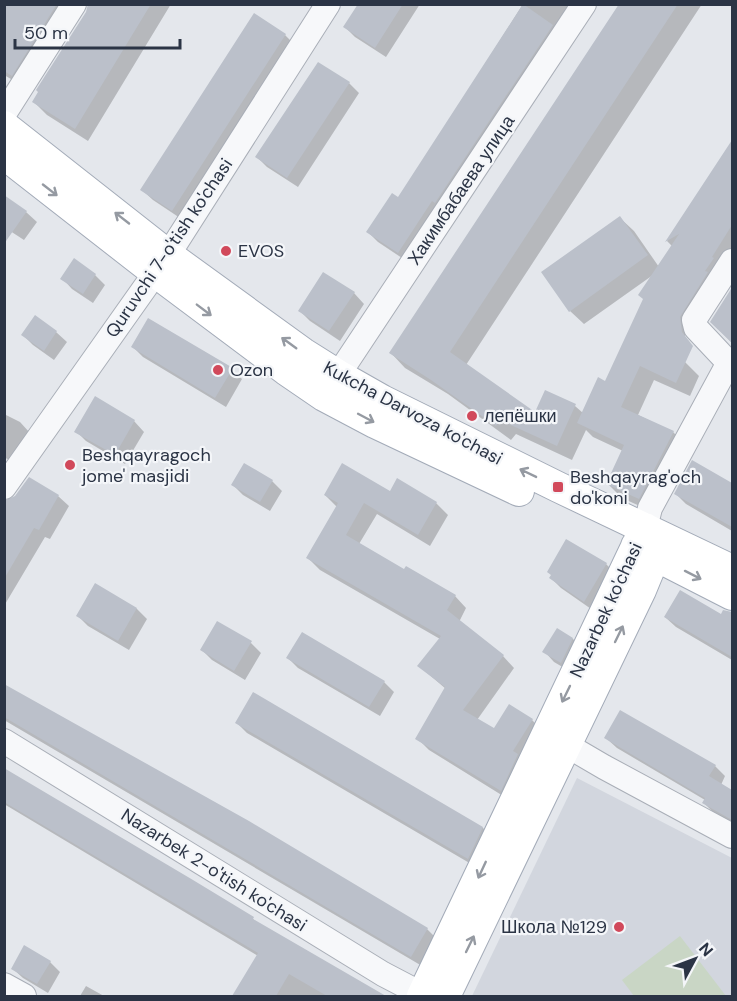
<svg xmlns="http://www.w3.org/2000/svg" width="737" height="1001" font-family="'DM Sans',sans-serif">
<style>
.built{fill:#d2d6de}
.green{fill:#c9d6c5}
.shadow{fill:#0003}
.building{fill:#bbc0ca}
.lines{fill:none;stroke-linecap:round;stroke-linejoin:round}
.minor-casing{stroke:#a9aeb7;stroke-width:26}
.major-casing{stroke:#a3abb8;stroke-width:32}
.minor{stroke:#f7f8fa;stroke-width:24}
.major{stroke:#fff;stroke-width:30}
.oneway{stroke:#959aa2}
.poi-dot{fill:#d1495b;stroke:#f4f6f9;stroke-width:2}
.labels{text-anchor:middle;stroke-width:4.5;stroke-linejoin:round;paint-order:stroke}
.street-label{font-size:18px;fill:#2b3445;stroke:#f4f6f9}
.poi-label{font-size:18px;fill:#2b3445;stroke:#f4f6f9;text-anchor:start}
</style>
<rect width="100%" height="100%" fill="#e4e7ec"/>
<path class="built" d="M577,778L732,858V996H472Z"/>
<path class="green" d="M680,936L726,996H634L622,980Z"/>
<path class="shadow" d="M4,4H80L25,87L4,75Z
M90,4H171L88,141L47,115L34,102L87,12Z
M360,4H420L386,57L355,37L345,27Z
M523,4H582L408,262L378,242L368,232L399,200Z
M620,4H702L466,365L536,414L546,392L575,406L583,413L606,383L644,300L653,275L584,324L570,311L620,218L634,231L659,267L672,246L667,241L732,142V260L727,273L673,354L685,362L699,376L690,396L654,380L638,415L673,432L687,446L653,512L622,498L608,484L623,451L593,437L586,430L572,460L516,434L511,440L448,394L405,368L391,353Z
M285,35L295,45L183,220L153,200L142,190Z
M349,83L359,93L298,187L267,167L257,157Z
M26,212L37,222L24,240L4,227Z
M324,274L354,293L364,304L340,341L310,321L300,311Z
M95,275L105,285L93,303L72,289L62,278Z
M732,292V343L712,322Z
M56,332L67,342L54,360L33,345L23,335Z
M133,347L232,369L242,379L226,407L143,357Z
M4,414L20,422L30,433L14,463L4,457Z
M134,421L144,432L125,464L86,441L76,431Z
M693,462L732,485V531L686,504L676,494Z
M29,479L58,496L69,506L50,539L45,537L4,606V513Z
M272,481L282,491L270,511L243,495L233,485Z
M391,493L436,503L448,515L430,546L377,514L359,544L404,571L455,596L466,608L459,622L503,656L514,668L477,720L494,730L509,706L532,720L544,732L513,802L429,750L417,738L446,689L419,666L440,639L320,570L308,558L337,507L325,495Z
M606,564L616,574L594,611L561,588L551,578Z
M96,585L137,609L147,619L129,650L88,626L78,616Z
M680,592L732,621V660L676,627L665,617Z
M557,630L573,639L583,649L571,672L554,662L544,651Z
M251,643L261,653L245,680L212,660L202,650Z
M288,658L384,682L394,692L380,716L298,668Z
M4,685L427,929L437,939L422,966L4,720Z
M253,694L483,828L493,838L478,868L247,733L237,723Z
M606,738L715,766L725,776L721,785L732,792V823L714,813L704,803L705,800L617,748Z
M4,769L192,881L253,919L259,924L383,996H234L258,956L4,804Z
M50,962L60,972L48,993L23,978L12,968Z
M86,986L104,996H80Z"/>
<path class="building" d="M4,4H57L12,76L4,71Z
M88,4H151L75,129L32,102L38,92L36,90L86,12Z
M358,4H403L375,48L343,27Z
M523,4L553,25L435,203L432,201L398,253L366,232L392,193L398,197Z
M619,4H678L450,352L535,412L545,390L576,404L557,446L500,420L496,426L431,380L389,353Z
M254,13L286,34L172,211L140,190Z
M318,62L350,82L287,178L255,157Z
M732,140V225L712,257L714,258L705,271L708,272L680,317L682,332L693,346L676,383L640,366L621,407L674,431L639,499L606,484L624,445L577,423L598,377L605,381L643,299L638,295L679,234L665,242Z
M4,195L27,211L4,244Z
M620,216L648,255L569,312L541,272Z
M74,258L96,274L83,294L60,279Z
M323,272L355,292L329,331L298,311Z
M731,289L732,290V343L710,322Z
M35,315L57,331L44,351L21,335Z
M148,318L233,368L215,398L131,347Z
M95,396L135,420L115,455L74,432Z
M692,460L732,483V527L674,494Z
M244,463L273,480L260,502L231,485Z
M342,463L390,491L397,478L437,502L418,535L364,503L346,535L404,569L406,566L456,595L447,610L504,655L463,710L494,728L509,704L533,719L513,751L518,754L501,791L415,739L445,687L417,666L441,636L306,558L338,503L324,495Z
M29,477L59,495L39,530L34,528L4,579V501L15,496Z
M566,539L607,563L584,602L549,578L551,575L547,572Z
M95,583L137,608L118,641L76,616Z
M680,590L721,614L723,610L732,612V657L664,617Z
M217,621L252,641L234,671L200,650Z
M557,628L573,638L561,663L542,652Z
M302,632L385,681L369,707L286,658Z
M4,684L249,821L428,928L411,957L4,717Z
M253,692L483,827L468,859L235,723Z
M620,710L716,765L709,776L732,790V820L702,803L705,798L604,738Z
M4,768L193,880L254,917L253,919L386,996H327L289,974L276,996H232L258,953L4,802Z
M24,945L51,961L37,984L11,969Z"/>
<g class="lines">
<g class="minor-casing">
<path id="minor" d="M4,114L74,4
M338,375L584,4
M4,487L168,255L328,4
M645,528L650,508L727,366V361L696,328L694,320L732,261
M551,736L604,767L732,836
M4,741L383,974L425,996
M4,985L24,996"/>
</g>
<g class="major-casing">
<path id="major" d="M4,126L168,255L303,353L338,375L382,400L558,487L732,570
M4,154L155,272L286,370L324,396L375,423L519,491
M636,546L732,595
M447,992L641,590L655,556L648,537
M422,996L645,528"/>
</g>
<use href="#minor" class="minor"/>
<use href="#major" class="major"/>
</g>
<defs><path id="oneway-shaft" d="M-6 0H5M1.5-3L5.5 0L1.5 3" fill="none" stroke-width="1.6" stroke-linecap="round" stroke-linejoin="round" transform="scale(1.5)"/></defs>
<g class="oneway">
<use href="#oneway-shaft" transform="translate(50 190) rotate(38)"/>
<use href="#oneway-shaft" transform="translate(122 218) rotate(-142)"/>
<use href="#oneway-shaft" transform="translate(204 310) rotate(37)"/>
<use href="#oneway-shaft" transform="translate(289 343) rotate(-144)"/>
<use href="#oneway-shaft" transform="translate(366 418) rotate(28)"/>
<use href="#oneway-shaft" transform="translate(528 473) rotate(-154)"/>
<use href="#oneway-shaft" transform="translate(693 575) rotate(27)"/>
<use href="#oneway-shaft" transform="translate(619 634) rotate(-64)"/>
<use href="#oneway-shaft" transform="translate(566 694) rotate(116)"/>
<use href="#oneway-shaft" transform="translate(482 870) rotate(115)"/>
<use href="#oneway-shaft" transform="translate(470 944) rotate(-64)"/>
</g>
<g class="poi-dot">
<circle cx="226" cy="251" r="6"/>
<circle cx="218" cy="370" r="6"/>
<circle cx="472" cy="416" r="6"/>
<circle cx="70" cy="465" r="6"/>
<rect x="552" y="481" width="12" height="12" rx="3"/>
<circle cx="619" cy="927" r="6"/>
</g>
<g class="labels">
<g class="street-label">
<text transform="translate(461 190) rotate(-56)" y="6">Хакимбабаева улица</text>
<text transform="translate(169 248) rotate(-56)" y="6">Quruvchi 7-o'tish ko'chasi</text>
<text transform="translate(413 413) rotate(28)" y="6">Kukcha Darvoza ko'chasi</text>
<text transform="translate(606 610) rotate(-65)" y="6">Nazarbek ko'chasi</text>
<text transform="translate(214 870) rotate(32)" y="6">Nazarbek 2-o'tish ko'chasi</text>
</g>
<g class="poi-label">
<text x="238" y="257">EVOS</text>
<text x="230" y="376">Ozon</text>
<text x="484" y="422">лепёшки</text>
<text x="82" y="461">Beshqayragoch<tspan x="82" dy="21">jome' masjidi</tspan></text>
<text x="570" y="483">Beshqayrag'och<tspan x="570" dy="21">do'koni</tspan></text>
<text x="607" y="933" text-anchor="end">Школа №129</text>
</g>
</g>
<rect width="737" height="1001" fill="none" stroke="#2b3445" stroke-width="12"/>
<g transform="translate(695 959) rotate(49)" stroke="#f4f6f9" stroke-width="4.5" paint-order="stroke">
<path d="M0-4.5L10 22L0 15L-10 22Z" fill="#2b3445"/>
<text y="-9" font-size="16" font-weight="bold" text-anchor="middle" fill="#2b3445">N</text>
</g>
<path d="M15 39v9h165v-9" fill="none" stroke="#2b3445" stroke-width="3"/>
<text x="24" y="39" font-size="18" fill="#2b3445" stroke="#f4f6f9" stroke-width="4.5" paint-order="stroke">50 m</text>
</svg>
